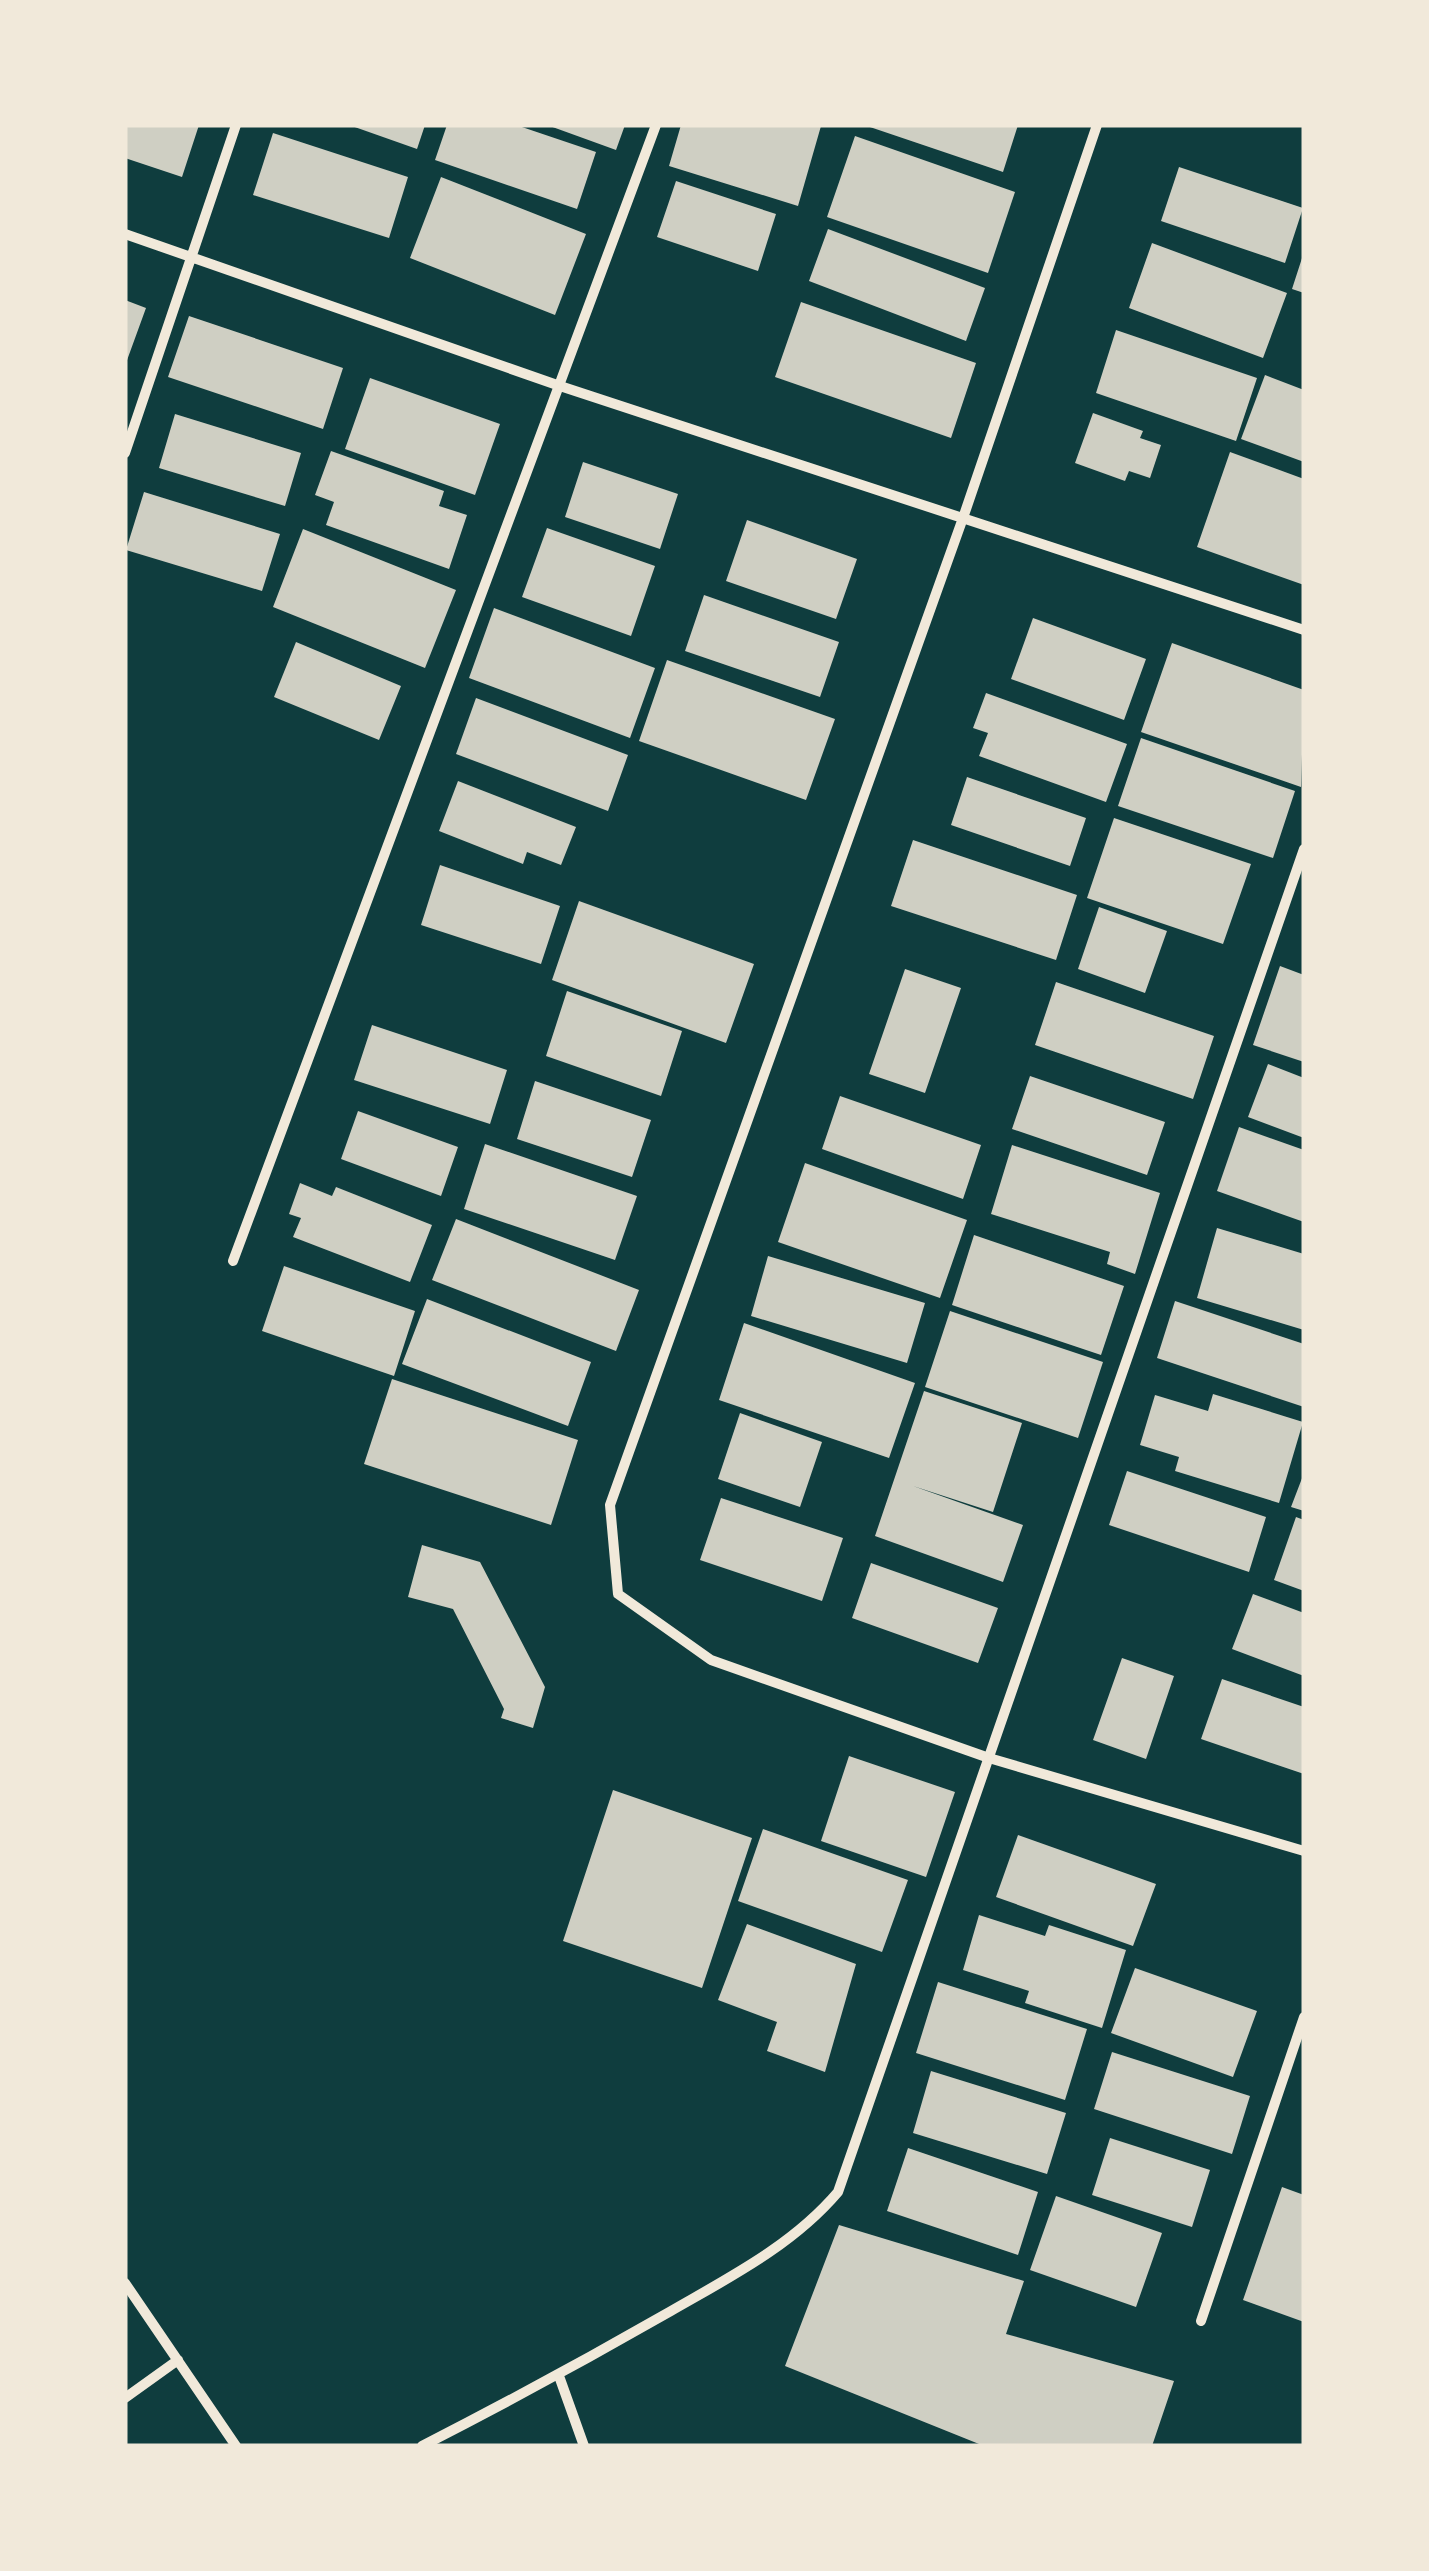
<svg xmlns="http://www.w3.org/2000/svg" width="1429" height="2571" font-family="'Roboto Condensed',sans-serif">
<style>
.building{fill:#cfcfc3}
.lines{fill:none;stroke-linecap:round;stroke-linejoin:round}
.minor{stroke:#f1e9da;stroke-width:10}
</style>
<rect width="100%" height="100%" fill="#0f3d3e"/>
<path class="building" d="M125,125H199L182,177L125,158Z
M349,125H425L417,149Z
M447,125H516L596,152L577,209L435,160Z
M547,125H625L616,150Z
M681,125L821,126L798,206L669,166Z
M864,125H1018L1003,172Z
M273,133L408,177L389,238L253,195Z
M855,136L1015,192L988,273L827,217Z
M1179,167L1303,208L1285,263L1161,221Z
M441,177L586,234L555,315L410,258Z
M676,181L776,214L758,271L657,237Z
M828,229L985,288L966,341L809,281Z
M1152,243L1287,293L1263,358L1129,308Z
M1303,255H1304V293L1292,289Z
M125,300L146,308L126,363H125Z
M801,302L976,363L951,438L775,377Z
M189,316L343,368L323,429L168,377Z
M1116,330L1257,378L1236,441L1096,393Z
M1265,375L1304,390V462L1241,439Z
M370,378L500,424L475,495L345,449Z
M1093,413L1143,431L1140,438L1161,445L1150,478L1129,471L1125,481L1075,463Z
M175,414L301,453L285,506L159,468Z
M331,451L444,491L439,506L467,515L449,569L326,525L334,502L315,495Z
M1230,452L1304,479V585L1197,547Z
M583,462L678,494L660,549L565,517Z
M144,492L280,534L262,591L126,550Z
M747,520L857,559L836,619L726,581Z
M547,528L655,566L631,636L522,597Z
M303,529L456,590L425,668L273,607Z
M704,595L839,642L820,697L685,651Z
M494,608L655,668L630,738L469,678Z
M1033,618L1146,659L1124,720L1011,679Z
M296,642L401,686L379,740L274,697Z
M1172,643L1304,690L1301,787L1141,732Z
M667,660L835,719L806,800L639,741Z
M986,693L1127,744L1106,802L979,756L988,733L973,728Z
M476,698L628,755L608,811L456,754Z
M1141,738L1295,791L1273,858L1118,806Z
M967,777L1086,818L1070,866L951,825Z
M458,781L576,827L561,865L527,852L523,864L439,831Z
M1114,818L1251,864L1223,944L1087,898Z
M913,840L1077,895L1056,960L891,906Z
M440,865L560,906L541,964L421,925Z
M579,901L754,964L726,1043L552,980Z
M1099,907L1167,931L1145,993L1078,969Z
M1280,966L1304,975V1062L1253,1045Z
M905,969L961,988L925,1093L869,1074Z
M1056,982L1214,1036L1193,1099L1035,1045Z
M567,991L682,1031L661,1096L546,1056Z
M372,1025L507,1070L490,1124L354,1080Z
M1268,1064L1304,1078V1138L1248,1117Z
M1030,1076L1165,1122L1147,1175L1012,1129Z
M535,1081L651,1120L632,1177L517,1139Z
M840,1096L981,1145L963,1199L822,1149Z
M358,1111L458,1147L441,1196L341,1159Z
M1239,1127L1304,1150V1222L1217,1191Z
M485,1144L637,1196L615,1260L464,1209Z
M1012,1145L1160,1193L1135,1274L1107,1264L1110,1252L991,1214Z
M805,1163L967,1220L940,1298L778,1242Z
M300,1183L332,1196L336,1187L432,1225L410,1282L293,1237L301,1218L289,1214Z
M456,1219L639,1290L616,1351L432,1280Z
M1217,1228L1304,1254V1330L1197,1298Z
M974,1235L1124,1286L1101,1355L952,1305Z
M768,1256L925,1303L907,1363L751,1316Z
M284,1266L415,1311L394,1376L262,1331Z
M427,1299L591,1362L568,1426L402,1364Z
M1175,1301L1304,1344V1407L1157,1358Z
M950,1311L1103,1362L1078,1438L925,1387Z
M744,1323L915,1383L889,1458L719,1400Z
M392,1379L578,1440L551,1525L364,1464Z
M924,1391L1022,1423L993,1512L913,1486L1023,1525L1003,1582L875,1536Z
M1213,1394L1303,1422L1279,1503L1175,1471L1179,1457L1140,1445L1155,1395L1208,1411Z
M740,1413L822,1442L800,1507L718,1479Z
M1127,1471L1266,1517L1249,1572L1109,1525Z
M1304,1473V1511L1291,1507Z
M721,1498L843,1538L822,1601L700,1560Z
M1296,1517L1304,1520V1591L1274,1580Z
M422,1545L480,1562L545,1687L533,1728L501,1718L504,1709L453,1609L408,1597Z
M871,1563L998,1608L978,1663L852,1618Z
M1253,1594L1304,1613V1676L1232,1649Z
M1122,1658L1174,1676L1146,1759L1093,1740Z
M1222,1679L1304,1707V1774L1201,1739Z
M849,1756L955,1792L926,1877L821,1841Z
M613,1790L752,1838L702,1988L563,1941Z
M763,1829L908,1880L882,1952L738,1901Z
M1018,1835L1156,1884L1133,1946L996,1897Z
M979,1915L1045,1936L1049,1925L1126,1950L1102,2028L1025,2003L1029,1991L963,1970Z
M747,1924L856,1964L825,2072L767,2051L777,2022L718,2000Z
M1135,1968L1257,2011L1233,2077L1111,2033Z
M938,1982L1087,2029L1065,2100L916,2053Z
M1112,2052L1250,2096L1232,2154L1094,2109Z
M931,2071L1066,2113L1047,2174L913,2133Z
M1110,2138L1210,2170L1192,2227L1092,2195Z
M908,2148L1038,2192L1018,2255L887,2211Z
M1282,2187L1304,2195V2322L1243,2300Z
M1056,2196L1162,2233L1136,2307L1030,2270Z
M839,2225L1024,2281L1006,2334L1174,2381L1152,2446H984L785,2366Z"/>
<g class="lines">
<path class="minor" d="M1097,125L963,518L610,1505L618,1594L711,1660L989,1758L1304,1851
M125,234L560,386L1304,630
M125,453L236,125
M233,1261L656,125
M125,2283L236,2446
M1201,2321L1304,2017
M559,2376L584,2446
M125,2398L178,2360
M422,2446C506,2403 589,2358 671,2311C730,2277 793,2245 838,2192L1304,849"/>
</g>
<rect width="1429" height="2571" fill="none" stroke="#f1e9da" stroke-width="255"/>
</svg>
